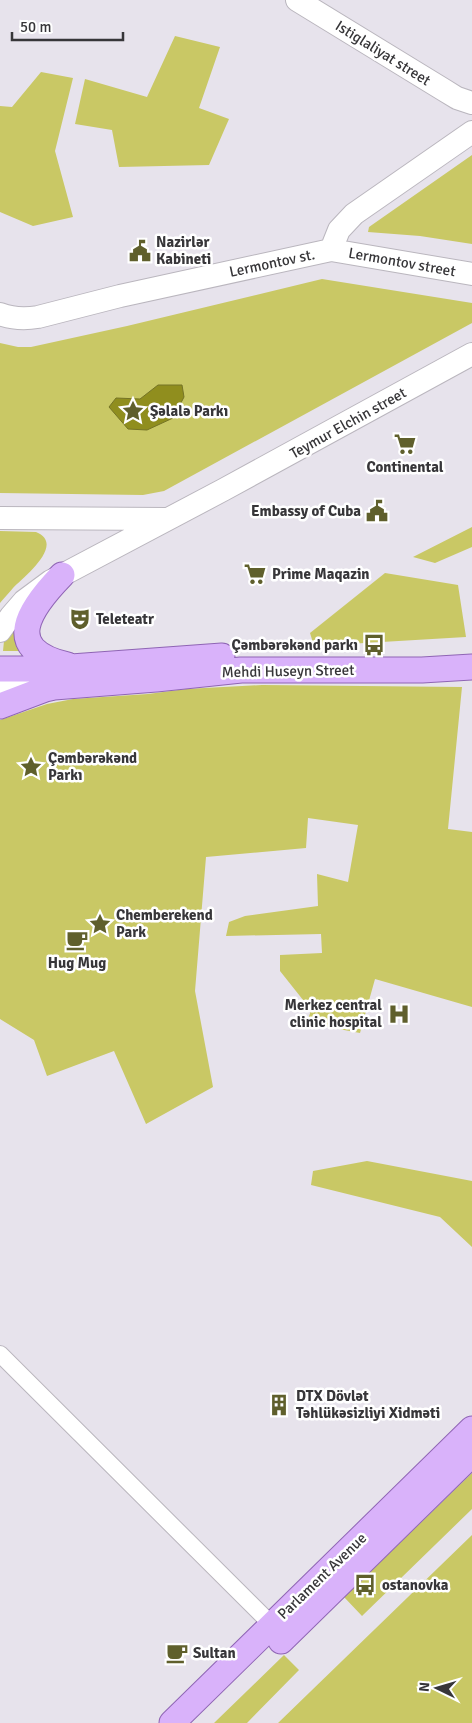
<svg xmlns="http://www.w3.org/2000/svg" width="472" height="1723" font-family="Signika,sans-serif">
<style>
.green{fill:#c9c865}
.water{fill:#908e1e;stroke:#757426}
.lines{fill:none;stroke-linecap:round;stroke-linejoin:round}
.street-casing{stroke:#bab6be;stroke-width:18}
.secondary-casing{stroke:#bab6be;stroke-width:24}
.primary-casing{stroke:#8f65b4;stroke-width:27}
.street{stroke:#fff;stroke-width:16}
.secondary{stroke:#fff;stroke-width:22}
.primary{stroke:#d9b2fa;stroke-width:25}
.labels{text-anchor:middle;stroke-width:5;stroke-linejoin:round;paint-order:stroke}
.street-label{font-size:15px;fill:#373639;stroke:#fff}
.poi-label{font-size:15px;font-weight:bold;fill:#373639;stroke:#fff;text-anchor:start}
</style>
<rect width="100%" height="100%" fill="#e7e3ec"/>
<path class="green" d="M175,36L220,47L199,108L229,119L209,165L119,167L112,130L75,124L85,79L147,97Z
M41,72L73,78L55,151L73,217L33,226L0,212V106L12,107Z
M472,155V244L420,236L368,232L369,227Z
M322,279L472,303V323L164,491L143,495L0,493V343L18,347H31L127,326Z
M472,527V547L435,563L413,557Z
M0,531L36,532C66,544 24,577 13,588C9,593 4,598 0,603Z
M385,573L458,585L466,637L314,646L310,633Z
M17,617L20,651H3L4,641Z
M262,685L462,687L448,829L472,832V1007L375,979L360,1033L307,1023L311,1010L280,971V955L322,953L321,934L226,936L229,922L245,916L318,906L317,874L348,882L358,825L308,818L306,848L206,857L195,991L213,1087L146,1124L114,1051L47,1076L34,1040L0,1019V720L47,704L73,699L148,694L186,689Z
M367,1161L472,1181V1247L440,1217L311,1185L313,1171Z
M472,1473V1509L362,1616L344,1597Z
M472,1535V1723H278Z
M284,1655L299,1670L247,1723H214Z"/>
<path class="water" d="M158,385H182L184,397L173,418L147,430L128,429L109,407L116,398L140,399Z"/>
<g class="lines">
<g class="street-casing">
<path id="street" d="M0,1354L272,1625"/>
</g>
<g class="secondary-casing">
<path id="secondary" d="M297,0L444,90L457,98L472,103
M331,250L339,230L354,214L472,132
M0,314C13,319 25,319 38,317L120,296L331,250L472,274
M0,518L166,519
M0,631L11,616L24,601L51,581L223,490L472,354
M0,679C12,691 27,691 43,689"/>
</g>
<g class="primary-casing">
<path id="primary" d="M62,575C30,608 0,649 67,665
M0,669H44L222,656
M0,706L45,689L54,687L156,679L241,670H422L472,667
M281,1641L472,1454
M172,1723L472,1429"/>
</g>
<use href="#street" class="street"/>
<use href="#secondary" class="secondary"/>
<use href="#primary" class="primary"/>
</g>
<defs>
<g id="civic-bare" transform="scale(1.725)"><path d="M-.6-6.5H3V-4.5H.6V-3L4-1V1h2V6H-6V1h2V-1L-.6-3ZM-1.2 2.5V6h2.4V2.5Z" fill="#5f5f2c" stroke="#fff" stroke-width="2.5" paint-order="stroke"/></g>
<g id="sight-bare" transform="scale(1.725)"><path d="M0-6L1.8-2.2L6-1.7L2.9 1.2L3.7 5.4L0 3.3L-3.7 5.4L-2.9 1.2L-6-1.7L-1.8-2.2Z" fill="#5f5f2c" stroke="#fff" stroke-width="2.5" paint-order="stroke"/></g>
<g id="supermarket-bare" transform="scale(1.725)"><path d="M-6-5.5h2.5l.6 2H6L4.5 2H-2.5L-4.4-4H-6ZM-1.5 3.2a1.3 1.3 0 1 0 .1 0ZM3 3.2a1.3 1.3 0 1 0 .1 0Z" fill="#5f5f2c" stroke="#fff" stroke-width="2.5" paint-order="stroke"/></g>
<g id="theatre-bare" transform="scale(1.725)"><path d="M-5-5.5Q0-4 5-5.5V0Q5 5 0 6Q-5 5-5 0ZM-3.3-2.5H-1v1.5H-3.3ZM1-2.5H3.3v1.5H1ZM-2.8 1Q0 5.5 2.8 1Z" fill="#5f5f2c" stroke="#fff" stroke-width="2.5" paint-order="stroke"/></g>
<g id="bus-bare" transform="scale(1.725)"><path d="M-5-6H5V4H4V6H2V4H-2V6H-4V4H-5ZM-3.5-4V0h7V-4ZM-3.5 1.2v1.5H-2V1.2ZM2 1.2v1.5H3.5V1.2Z" fill="#5f5f2c" stroke="#fff" stroke-width="2.5" paint-order="stroke"/></g>
<g id="cafe-bare" transform="scale(1.725)"><path d="M-5.5-4.5H6V0H3Q3 3.5 0 3.5H-2.5Q-5.5 3.5-5.5 0ZM3-3.2v2h1.7v-2ZM-6 4.5H4V6H-6Z" fill="#5f5f2c" stroke="#fff" stroke-width="2.5" paint-order="stroke"/></g>
<g id="hospital-bare" transform="scale(1.725)"><path d="M-5-5h3v3.5h4V-5h3V5h-3V1.5h-4V5h-3Z" fill="#5f5f2c" stroke="#fff" stroke-width="2.5" paint-order="stroke"/></g>
<g id="building-bare" transform="scale(1.725)"><path d="M-4-6H4V6H1V3H-1V6H-4ZM-2.5-4.3h1.7v1.8h-1.7ZM.8-4.3h1.7v1.8H.8ZM-2.5-1h1.7V.8h-1.7ZM.8-1h1.7V.8H.8Z" fill="#5f5f2c" stroke="#fff" stroke-width="2.5" paint-order="stroke"/></g>
</defs>
<g fill-rule="evenodd">
<use href="#civic-bare" x="140" y="251"/>
<use href="#sight-bare" x="133" y="411"/>
<use href="#supermarket-bare" x="405" y="444"/>
<use href="#civic-bare" x="377" y="511"/>
<use href="#supermarket-bare" x="255" y="574"/>
<use href="#theatre-bare" x="80" y="619"/>
<use href="#bus-bare" x="374" y="645"/>
<use href="#sight-bare" x="31" y="767"/>
<use href="#sight-bare" x="100" y="924"/>
<use href="#cafe-bare" x="77" y="940"/>
<use href="#hospital-bare" x="399" y="1014"/>
<use href="#building-bare" x="279" y="1405"/>
<use href="#bus-bare" x="365" y="1585"/>
<use href="#cafe-bare" x="177" y="1653"/>
</g>
<g class="labels">
<g class="street-label">
<text transform="translate(383 53) rotate(32)" y="5">Istiglaliyat street</text>
<text transform="translate(402 262) rotate(10)" y="5">Lermontov street</text>
<text transform="translate(272 263) rotate(-12)" y="5">Lermontov st.</text>
<text transform="translate(348 423) rotate(-29)" y="5">Teymur Elchin street</text>
<text transform="translate(288 671) rotate(-1)" y="5">Mehdi Huseyn Street</text>
<text transform="translate(322 1576) rotate(-44)" y="5">Parlament Avenue</text>
</g>
<g class="poi-label">
<text x="156" y="247">Nazirlər<tspan x="156" dy="17">Kabineti</tspan></text>
<text x="150" y="416">Şəlalə Parkı</text>
<text x="405" y="472" text-anchor="middle">Continental</text>
<text x="361" y="516" text-anchor="end">Embassy of Cuba</text>
<text x="272" y="579">Prime Maqazin</text>
<text x="96" y="624">Teleteatr</text>
<text x="358" y="650" text-anchor="end">Çəmbərəkənd parkı</text>
<text x="48" y="763">Çəmbərəkənd<tspan x="48" dy="17">Parkı</tspan></text>
<text x="116" y="920">Chemberekend<tspan x="116" dy="17">Park</tspan></text>
<text x="77" y="968" text-anchor="middle">Hug Mug</text>
<text x="382" y="1010" text-anchor="end">Merkez central<tspan x="382" dy="17">clinic hospital</tspan></text>
<text x="296" y="1401">DTX Dövlət<tspan x="296" dy="17">Təhlükəsizliyi Xidməti</tspan></text>
<text x="382" y="1590">ostanovka</text>
<text x="193" y="1658">Sultan</text>
</g>
</g>
<g transform="translate(437 1688) rotate(275)" stroke="#ffffff" stroke-width="4" paint-order="stroke">
<path d="M0-4L9 19L0 12L-9 19Z" fill="#373639"/>
<text y="-8" font-size="14" font-weight="bold" text-anchor="middle" fill="#373639">N</text>
</g>
<path d="M12 32v8h111v-8" fill="none" stroke="#373639" stroke-width="2.5"/>
<text x="20" y="32" font-size="15" fill="#373639" stroke="#ffffff" stroke-width="4" paint-order="stroke">50 m</text>
</svg>
